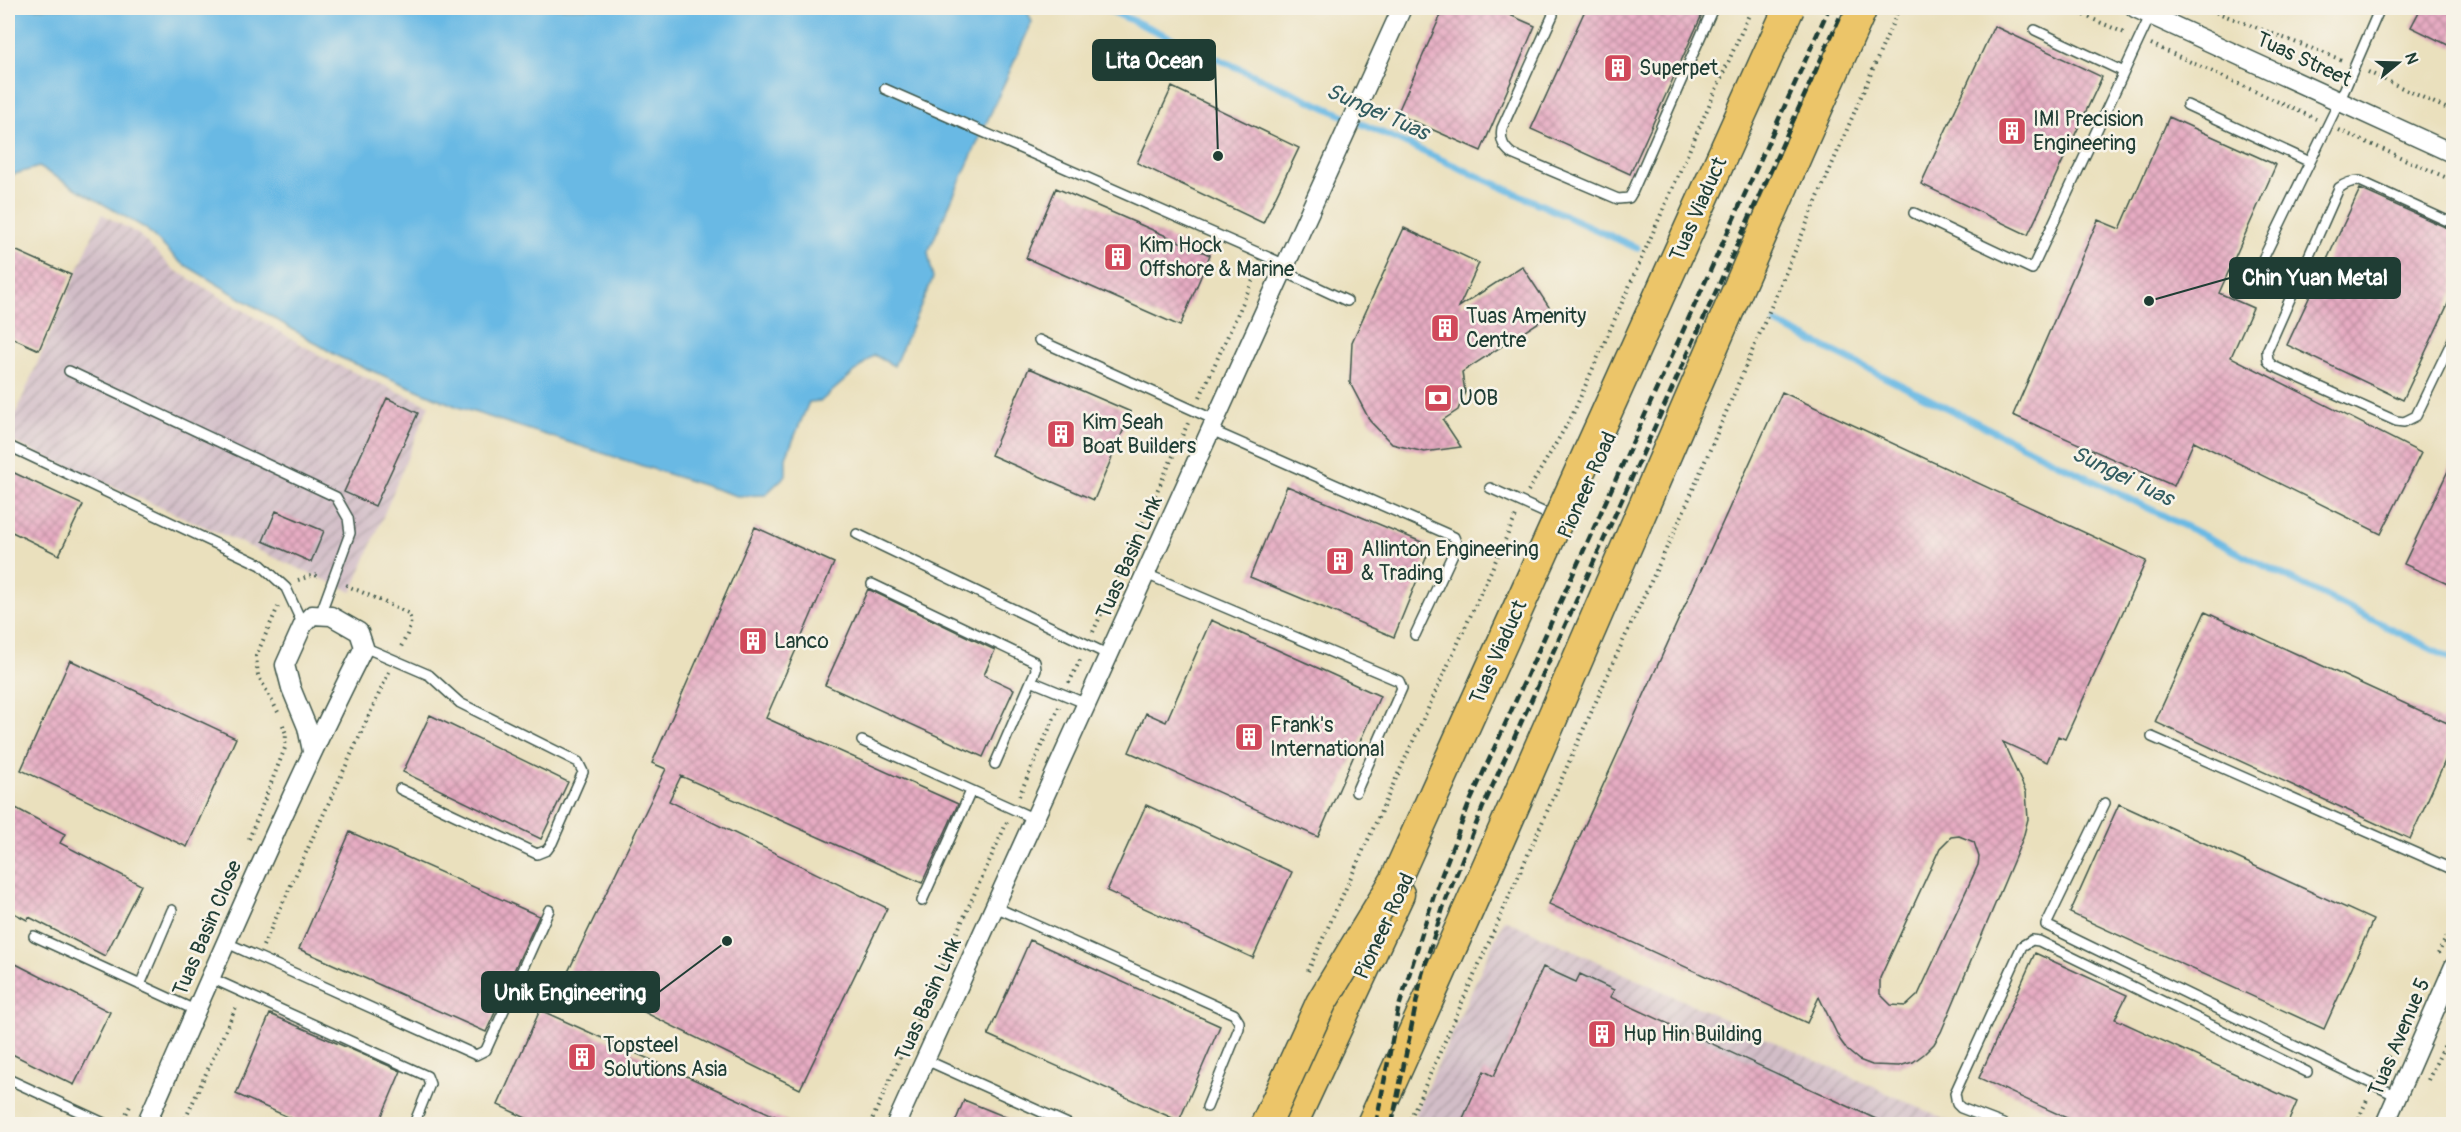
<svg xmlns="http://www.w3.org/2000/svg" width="2461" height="1132" font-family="Pangolin,sans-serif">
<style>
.industrial{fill:url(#industrial-furrows)}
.water{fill:#69b9e4;stroke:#447b8c;stroke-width:1.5}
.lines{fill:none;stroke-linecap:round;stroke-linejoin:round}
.stream{stroke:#69b9e4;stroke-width:7}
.building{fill:url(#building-cross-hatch);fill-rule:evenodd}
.service-casing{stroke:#3d5549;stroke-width:12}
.minor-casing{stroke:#3d5549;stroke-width:21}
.primary-casing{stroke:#3d5549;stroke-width:33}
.path{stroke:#3d5549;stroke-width:4;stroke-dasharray:1.5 4.5;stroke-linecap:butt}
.service{stroke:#fff;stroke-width:9}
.minor{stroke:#fff;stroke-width:18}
.primary{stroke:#ecc569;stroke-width:30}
.rail{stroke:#1f3d34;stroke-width:4.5;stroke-dasharray:9 4.5;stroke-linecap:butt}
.primary-bridge-casing{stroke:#3d5549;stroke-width:33;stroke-linecap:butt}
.primary-bridge{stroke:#ecc569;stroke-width:30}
.labels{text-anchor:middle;stroke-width:5;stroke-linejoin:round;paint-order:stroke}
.street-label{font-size:21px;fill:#1f3d34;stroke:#f7f3e8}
.poi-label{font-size:21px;fill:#1f3d34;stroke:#f7f3e8;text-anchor:start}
.water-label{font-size:22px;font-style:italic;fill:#325c60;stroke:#f7f3e8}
.leader{fill:none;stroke:#1f3d34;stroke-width:2}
.callout-dot{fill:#1f3d34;stroke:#f7f3e8;stroke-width:2}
.callout{fill:#1f3d34;stroke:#1f3d34;stroke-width:2}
.callout-label{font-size:22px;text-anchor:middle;font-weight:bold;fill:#fff}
</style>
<defs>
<pattern id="industrial-furrows" width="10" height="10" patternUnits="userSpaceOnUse" patternTransform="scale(1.5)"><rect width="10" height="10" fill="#d2bdc7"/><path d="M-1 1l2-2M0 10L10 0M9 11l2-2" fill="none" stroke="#aa9ba2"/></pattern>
<pattern id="building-cross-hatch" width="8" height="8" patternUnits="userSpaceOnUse" patternTransform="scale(1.5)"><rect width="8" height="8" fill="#e7acc3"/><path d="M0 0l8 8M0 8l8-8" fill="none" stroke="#bb8d9f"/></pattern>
</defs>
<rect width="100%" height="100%" fill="#f7f3e8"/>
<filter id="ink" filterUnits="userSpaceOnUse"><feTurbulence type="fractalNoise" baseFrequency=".0167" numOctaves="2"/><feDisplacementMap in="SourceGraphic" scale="12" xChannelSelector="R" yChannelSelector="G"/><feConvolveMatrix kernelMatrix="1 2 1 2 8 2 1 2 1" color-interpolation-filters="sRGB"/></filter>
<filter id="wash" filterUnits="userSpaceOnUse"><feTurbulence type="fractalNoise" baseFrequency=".008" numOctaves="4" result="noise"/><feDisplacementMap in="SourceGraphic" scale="24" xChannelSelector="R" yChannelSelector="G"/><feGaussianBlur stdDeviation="1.35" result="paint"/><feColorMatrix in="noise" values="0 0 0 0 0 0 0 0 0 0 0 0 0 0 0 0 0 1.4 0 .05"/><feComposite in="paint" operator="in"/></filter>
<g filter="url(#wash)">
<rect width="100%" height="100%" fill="#eae0bd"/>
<path class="industrial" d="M102,214L138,234L173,269L333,363L429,405L352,592L8,440V431Z
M1504,919L1955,1124H1411Z"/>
<path class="water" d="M8,8H1026L1032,22L928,252L933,278L894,366L874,355L821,401L809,402L786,457V475L765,495L737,496L458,407L339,357L180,262L145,228L39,167L8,176Z"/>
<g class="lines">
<path class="stream" d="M1105,8L1637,248
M1776,323L2454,660"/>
</g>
<g id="blocks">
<path class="building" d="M1444,8H1494L1535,26L1481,151L1397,114Z
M1586,8H1705L1630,174L1531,129Z
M2421,8H2454V48L2411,27Z
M1994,26L2102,77L2028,235L1921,184Z
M1172,87L1299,148L1263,223L1137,163Z
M2169,117L2276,165L2219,293L2253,308L2231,357L2421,453L2381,534L2194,441L2174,486L2013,415L2098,220L2120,229Z
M1056,188L1210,255L1180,326L1026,258Z
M2360,189L2454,231V291L2403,400L2287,345Z
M1404,228L1479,263L1459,307L1522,266L1553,313L1462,372L1465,392L1458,410L1443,420L1461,447L1424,452L1392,444L1370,421L1350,383L1352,342Z
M8,247L71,275L39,350L8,336Z
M1029,368L1131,412L1094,500L991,455Z
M1782,392L2146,561L2065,739L2058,736L2047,762L2003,742L2026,792L2028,819L2023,838L1941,1032L1934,1044L1924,1054L1913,1062L1899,1066L1872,1065L1859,1060L1848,1051L1840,1040L1819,997L1807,1023L1549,904ZM1959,836L1974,842L1979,857L1978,865L1918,995L1906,1006L1891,1005L1880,994V978L1940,848L1951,837Z
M387,398L418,413L375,506L344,492Z
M2454,458V587L2404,564Z
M8,470L83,505L59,555L8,530Z
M1287,486L1431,546L1394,637L1250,577Z
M276,511L324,531L311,562L263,541Z
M755,527L834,563L766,718L958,804L922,883L681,776L669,801L887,908L800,1089L567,974L666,769L652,763Z
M868,589L995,650L984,675L1014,689L983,757L825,685Z
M2205,612L2454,726V741L2410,839L2155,722Z
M1211,620L1380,696L1318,837L1129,752L1146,713L1166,722Z
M70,660L236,738L187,847L21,770Z
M430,715L568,782L541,839L403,772Z
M8,804L65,834L60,843L141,885L105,956L29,917L27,920L8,910Z
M2119,804L2373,920L2324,1029L2070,913Z
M1146,805L1292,872L1253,958L1107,891Z
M350,832L539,916L486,1032L299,949Z
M1030,940L1220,1026L1179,1121L988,1035Z
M2035,953L2127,995L2115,1019L2297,1102L2287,1125H2082L1979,1078Z
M8,960L110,1012L74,1085L8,1052Z
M1543,967L1576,982L1580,974L1614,990L1610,997L1889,1125H1460L1484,1071L1494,1076Z
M540,1010L795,1125H541L498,1105Z
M270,1014L401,1071L378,1125H306L236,1094Z
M964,1100L1023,1124V1125H954Z"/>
</g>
</g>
<g filter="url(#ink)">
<use href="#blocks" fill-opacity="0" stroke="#3d5549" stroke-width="1.5"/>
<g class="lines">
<g class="service-casing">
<path id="service" d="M1551,8L1553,15L1502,128C1500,140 1503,147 1512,154L1618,199L1629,198L1632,193L1713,8
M2035,30L2124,72
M885,89L1286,265
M2187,105L2310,162
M1914,213L2032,269L2151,14
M2454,224L2360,181C2351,181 2346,183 2339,188L2267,351L2268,361L2273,366L2396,421L2404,422L2416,416L2454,337
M2261,263L2340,100L2380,8
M1283,271L1347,301
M1039,340L1215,420
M69,371L336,497L348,518L350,533L320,615
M1211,430L1454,537L1457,545L1415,635
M11,447L261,565L286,588L303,625
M1490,488L1554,517
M857,534L1109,655
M1146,574L1399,681L1402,688L1356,792
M872,584L1035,662L1036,670L995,764
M364,647L429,675L460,703L578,762L583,772L552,843L547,850L537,854L400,789
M1031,681L1087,704
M2152,737L2454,870
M862,741L1035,819
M2105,803L2046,925L2399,1097
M922,901L971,791
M995,907L1234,1014L1239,1022V1028L1207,1107
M34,936L197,1011
M227,943L476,1055L486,1050L549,910
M211,978L427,1076L430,1084L414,1124
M140,985L172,910
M926,1060L1068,1124
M8,1079L106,1124
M2003,1124L1961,1108L1957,1104L1955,1093L2022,946L2032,940L2039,941L2307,1072"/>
</g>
<g class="minor-casing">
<path id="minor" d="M2135,8L2454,154
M146,1124C217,964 285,803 364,647L359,632L331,616L312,615L303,625L285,665L291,688L307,727L312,751
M896,1124L1402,8
M2385,1124L2454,966"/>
</g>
<g class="primary-casing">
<path id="primary" d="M1292,1124L1399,894
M1372,1124C1541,755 1695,379 1862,8"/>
</g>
<path class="path" d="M2067,8L2127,34
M2205,8L2342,60
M2151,44L2316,119
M2368,72L2454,112
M2339,130L2454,181
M1200,397L1259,267
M1528,491L1572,416L1752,8
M298,580L314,575L320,576
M346,585L408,613C415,624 405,638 400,649
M1093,632L1188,423
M1069,683L1081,658
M278,712L258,675L256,656L278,607
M1019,796L1059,707
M249,839L285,748L286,734L282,722
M263,946L389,672
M2438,954L2454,922
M1308,971L1517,514
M2380,1073L2414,1004
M2428,1080L2454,1026
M121,1124L130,1106
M183,1124L237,1005
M870,1124L1007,822
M1408,1124L1618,652L1682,515L1899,8
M2356,1124L2368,1098"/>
<use href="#service" class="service"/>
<use href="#minor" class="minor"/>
<use href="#primary" class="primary"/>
<path class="rail" d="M1376,1124L1398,1010L1434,895L1469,804L1829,8
M1392,1124L1422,974L1444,905L1483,807L1844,8"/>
<g class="primary-bridge-casing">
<path id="primary-bridge" d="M1266,1124L1321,1003L1395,881L1789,8"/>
</g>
<use href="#primary-bridge" class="primary-bridge"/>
</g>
</g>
<defs>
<g id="building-square" transform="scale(1.5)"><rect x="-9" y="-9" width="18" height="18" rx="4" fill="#d1495b" stroke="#f7f3e8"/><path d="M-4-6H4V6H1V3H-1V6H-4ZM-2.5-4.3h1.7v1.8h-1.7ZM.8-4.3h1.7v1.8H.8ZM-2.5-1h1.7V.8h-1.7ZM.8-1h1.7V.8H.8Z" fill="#fff"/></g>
<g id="bank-square" transform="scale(1.5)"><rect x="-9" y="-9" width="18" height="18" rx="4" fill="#d1495b" stroke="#f7f3e8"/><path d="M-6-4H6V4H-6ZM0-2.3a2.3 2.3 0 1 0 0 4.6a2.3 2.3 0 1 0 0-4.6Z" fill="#fff"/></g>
</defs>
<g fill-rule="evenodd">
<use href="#building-square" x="1618" y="68"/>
<use href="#building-square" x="2012" y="131"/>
<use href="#building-square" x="1118" y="257"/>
<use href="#building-square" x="1445" y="328"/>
<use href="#bank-square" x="1438" y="398"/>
<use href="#building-square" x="1061" y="434"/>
<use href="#building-square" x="1340" y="561"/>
<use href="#building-square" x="753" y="641"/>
<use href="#building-square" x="1249" y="737"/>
<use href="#building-square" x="1602" y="1034"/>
<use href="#building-square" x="582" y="1057"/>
</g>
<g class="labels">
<g class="street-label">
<text transform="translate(2304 59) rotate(25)" y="7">Tuas Street</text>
<text transform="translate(1698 209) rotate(-66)" y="7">Tuas Viaduct</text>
<text transform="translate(1587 485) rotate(-66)" y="7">Pioneer Road</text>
<text transform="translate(1129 557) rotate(-66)" y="7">Tuas Basin Link</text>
<text transform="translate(1498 652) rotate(-66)" y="7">Tuas Viaduct</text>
<text transform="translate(1384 926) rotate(-65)" y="7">Pioneer Road</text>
<text transform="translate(207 928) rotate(-67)" y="7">Tuas Basin Close</text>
<text transform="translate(928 999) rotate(-66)" y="7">Tuas Basin Link</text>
<text transform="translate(2399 1037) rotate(-67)" y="7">Tuas Avenue 5</text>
</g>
<g class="poi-label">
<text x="1639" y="75">Superpet</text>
<text x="2033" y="126">IMI Precision<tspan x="2033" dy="24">Engineering</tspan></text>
<text x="1139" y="252">Kim Hock<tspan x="1139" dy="24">Offshore &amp; Marine</tspan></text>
<text x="1466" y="323">Tuas Amenity<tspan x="1466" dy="24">Centre</tspan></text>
<text x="1459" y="405">UOB</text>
<text x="1082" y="429">Kim Seah<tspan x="1082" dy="24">Boat Builders</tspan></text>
<text x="1361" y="556">Allinton Engineering<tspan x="1361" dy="24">&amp; Trading</tspan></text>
<text x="774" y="648">Lanco</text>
<text x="1270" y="732">Frank's<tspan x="1270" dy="24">International</tspan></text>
<text x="1623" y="1041">Hup Hin Building</text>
<text x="603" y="1052">Topsteel<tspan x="603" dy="24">Solutions Asia</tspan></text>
</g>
<g class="water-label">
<text transform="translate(1378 111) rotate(24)" y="8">Sungei Tuas</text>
<text transform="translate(2123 475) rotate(26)" y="8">Sungei Tuas</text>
</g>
</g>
<path class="leader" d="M1218 156L1215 60M2149 301L2230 278M727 941L659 992"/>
<g class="callout-dot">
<circle cx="1218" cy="156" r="6"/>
<circle cx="2149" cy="301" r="6"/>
<circle cx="727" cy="941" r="6"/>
</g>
<g class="callout">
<rect x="1093" y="40" width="122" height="40" rx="6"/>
<rect x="2230" y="258" width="170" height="40" rx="6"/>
<rect x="482" y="972" width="177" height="40" rx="6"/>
</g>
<g class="callout-label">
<text x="1154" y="68">Lita Ocean</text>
<text x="2315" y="285">Chin Yuan Metal</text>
<text x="570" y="1000">Unik Engineering</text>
</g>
<rect width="2461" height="1132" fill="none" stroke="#f7f3e8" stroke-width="30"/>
<g transform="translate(2398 63) rotate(71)" stroke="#f7f3e8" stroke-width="4.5" paint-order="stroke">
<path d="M0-4.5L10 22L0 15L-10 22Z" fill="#1f3d34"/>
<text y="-9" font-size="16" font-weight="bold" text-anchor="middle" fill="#1f3d34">N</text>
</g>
</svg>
